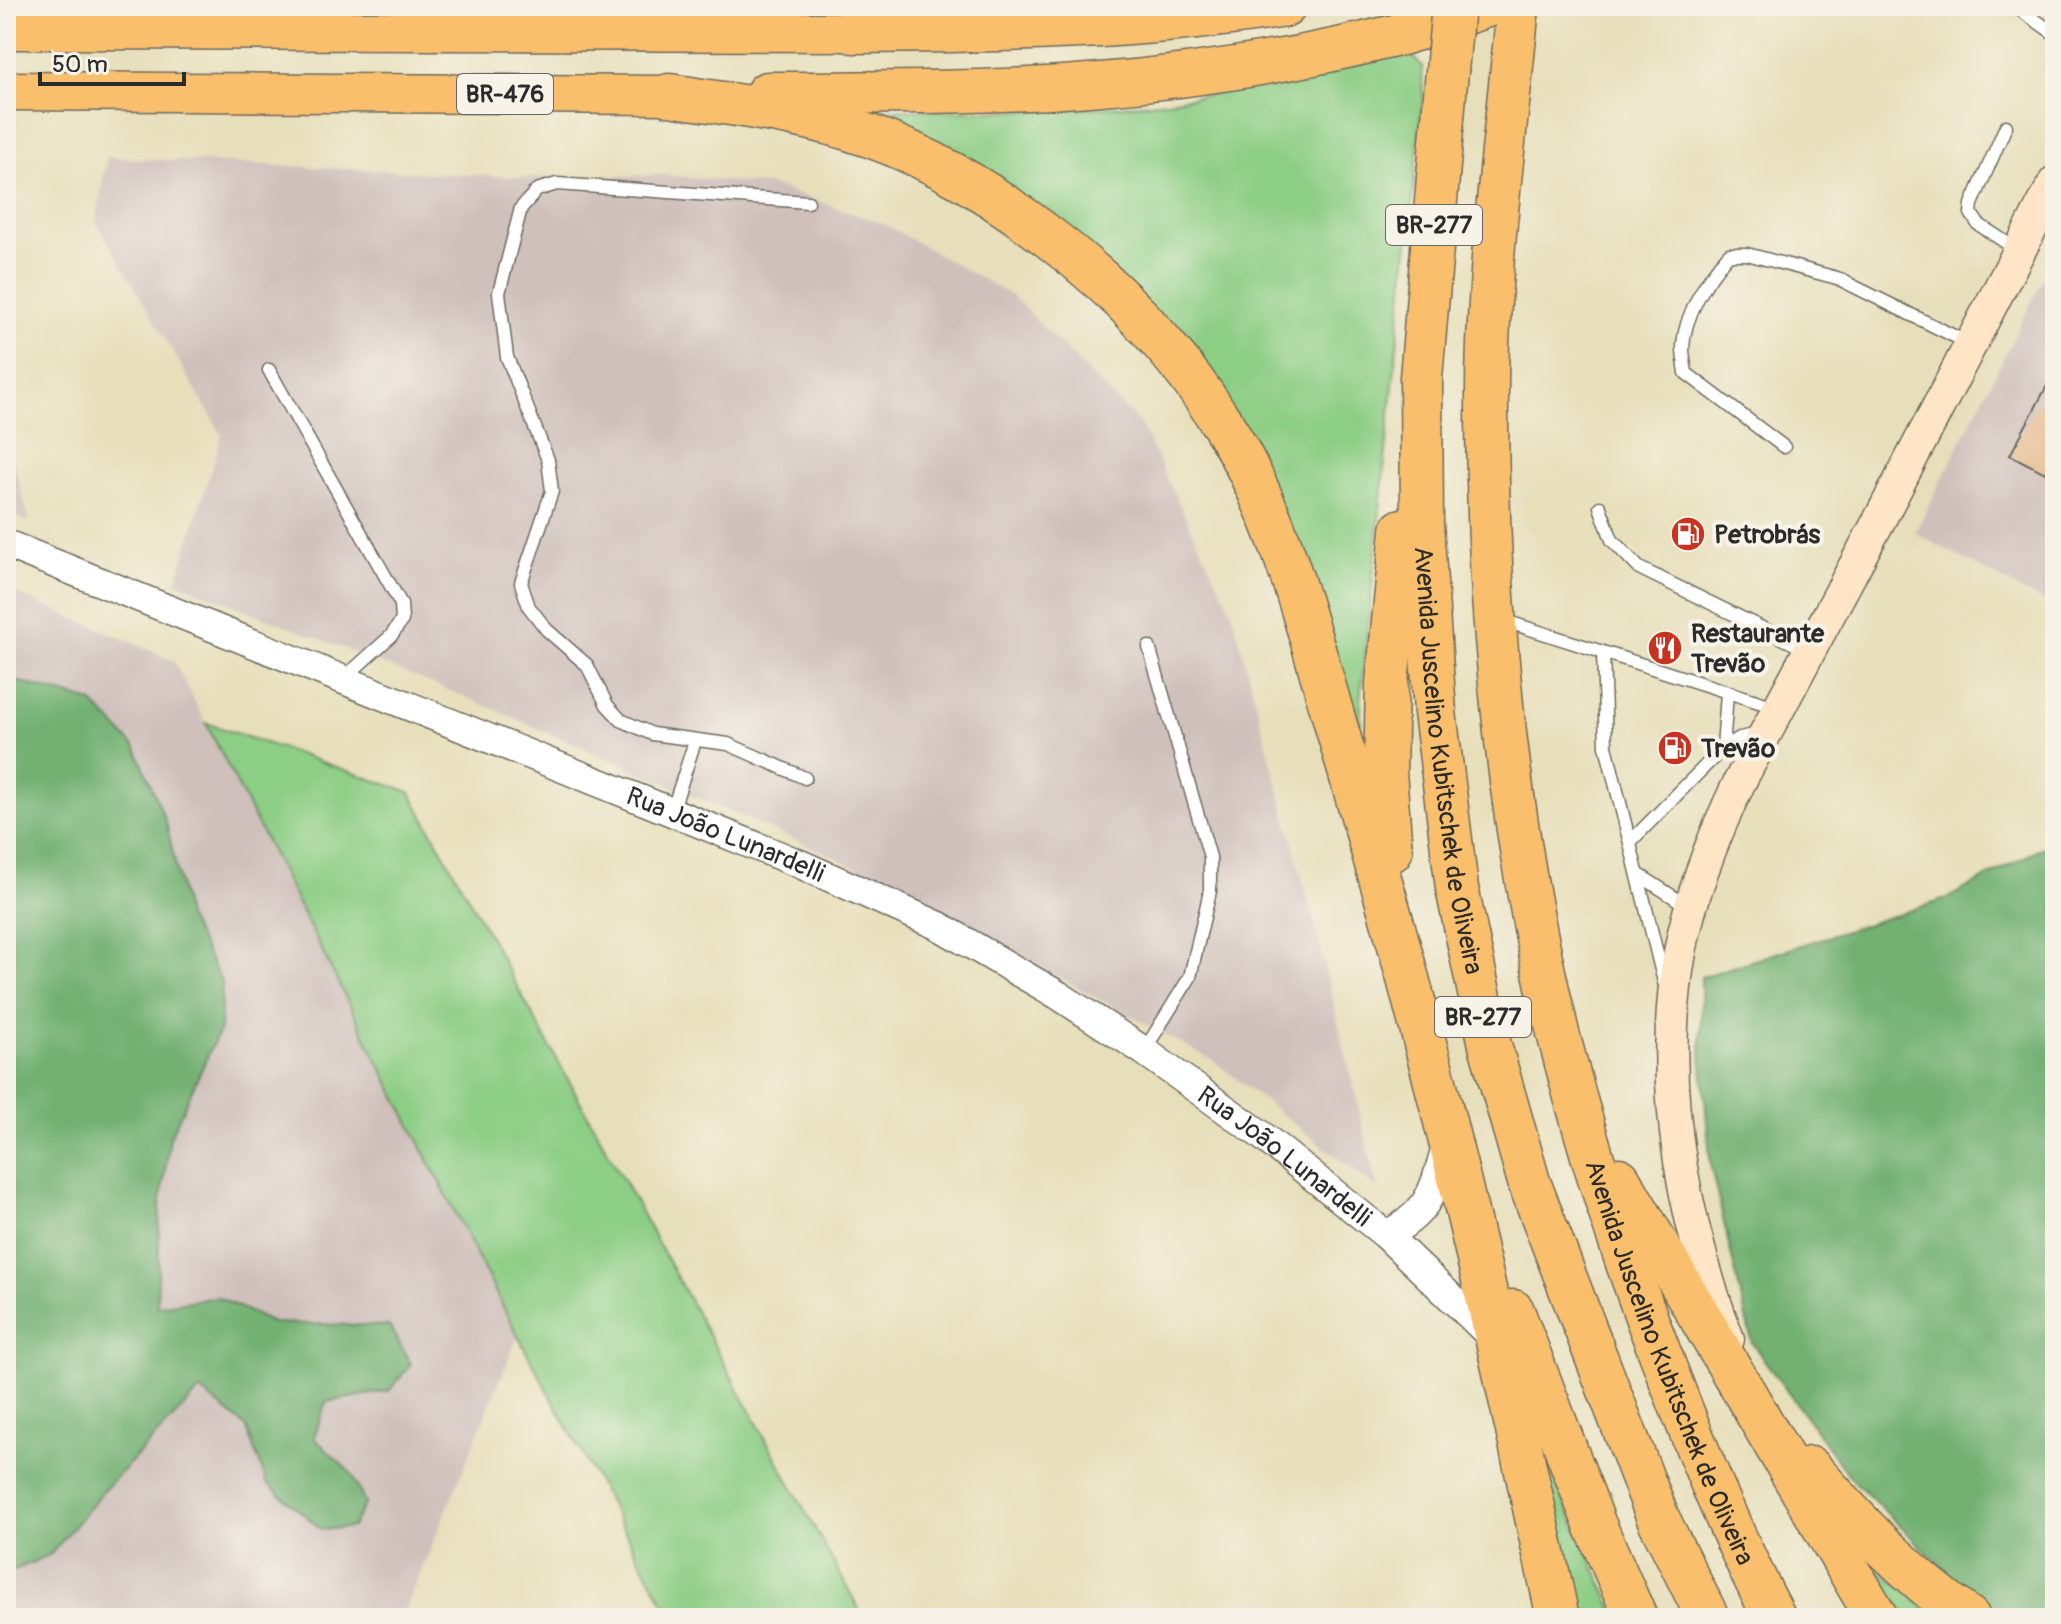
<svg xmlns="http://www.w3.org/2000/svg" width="2061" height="1624" font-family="Pangolin,sans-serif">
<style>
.industrial{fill:#cfc0bb}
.green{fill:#8dce85;stroke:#5c7c58;stroke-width:2}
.forest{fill:#72b172;stroke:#4e6e4e;stroke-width:2}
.building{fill:#e6b88c}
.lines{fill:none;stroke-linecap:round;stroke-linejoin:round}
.service-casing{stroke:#6d6a5d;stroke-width:15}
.tertiary-casing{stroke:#6d6a5d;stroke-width:31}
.secondary-casing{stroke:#6d6a5d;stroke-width:35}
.trunk-casing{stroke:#6d6a5d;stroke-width:41}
.motorway-casing{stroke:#6d6a5d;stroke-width:45}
.service{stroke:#fff;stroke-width:12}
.tertiary{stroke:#fff;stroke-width:28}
.secondary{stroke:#fde5c5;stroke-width:32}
.trunk{stroke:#f9bf6d;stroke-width:38}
.motorway{stroke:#f9bf6d;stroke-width:42}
.motorway-bridge-casing{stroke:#6d6a5d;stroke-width:45;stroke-linecap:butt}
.motorway-bridge{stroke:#f9bf6d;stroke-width:42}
.labels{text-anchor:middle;stroke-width:8;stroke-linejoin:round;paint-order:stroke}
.shield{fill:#f7f3e8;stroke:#686764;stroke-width:2}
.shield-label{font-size:24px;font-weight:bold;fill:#2b2b2b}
.poi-label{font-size:26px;font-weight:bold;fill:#2b2b2b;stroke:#f7f3e8;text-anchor:start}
.street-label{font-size:26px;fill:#2b2b2b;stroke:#f7f3e8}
</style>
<rect width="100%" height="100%" fill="#f7f3e8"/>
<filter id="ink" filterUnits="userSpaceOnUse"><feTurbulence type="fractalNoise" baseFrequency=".0125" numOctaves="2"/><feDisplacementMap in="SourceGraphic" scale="16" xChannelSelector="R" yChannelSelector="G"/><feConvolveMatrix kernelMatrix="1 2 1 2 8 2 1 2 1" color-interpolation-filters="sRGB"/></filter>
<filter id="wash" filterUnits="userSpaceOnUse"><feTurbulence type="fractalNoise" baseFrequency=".006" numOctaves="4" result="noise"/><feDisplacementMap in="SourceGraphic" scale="32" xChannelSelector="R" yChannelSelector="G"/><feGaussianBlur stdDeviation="1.8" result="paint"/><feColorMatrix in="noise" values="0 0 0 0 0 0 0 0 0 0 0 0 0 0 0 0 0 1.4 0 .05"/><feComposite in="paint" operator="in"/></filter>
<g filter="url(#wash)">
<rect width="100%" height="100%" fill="#e7dfba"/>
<path class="industrial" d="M107,157L535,178L662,175L771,185L886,225L1012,296L1141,425L1232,612L1317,934L1378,1189L1212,1060L837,858L468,698L176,582L222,435L96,221Z
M2055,255V608L1915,533Z
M6,436L30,522L6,513Z
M6,589L174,661L518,1336L402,1618H6Z"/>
<path class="green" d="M1401,53L1412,55L1422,67L1423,98L1361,690L1360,776L1188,352L835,108C930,110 1025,114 1120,106C1215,98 1309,75 1401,53Z
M206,723L410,792L864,1618H672L518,1336Z
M1542,1453L1618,1618H1576Z
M1863,1556L1937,1618H1898Z"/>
<path class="forest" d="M6,678L92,702L136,748L166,822L187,917L222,983L220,1029L170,1137L160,1205L157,1306L218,1297L272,1323L389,1326L411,1364L389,1391L326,1402L314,1438L351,1473L365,1503L352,1527L322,1530L267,1483L246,1427L200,1390L102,1492L51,1554L6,1574Z
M2055,841V1618H2010L1957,1582L1848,1475L1752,1343L1711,1168L1701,1054V977L1946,899Z"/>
<g id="blocks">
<path class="building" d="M2055,371V453L2045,473L2010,455Z"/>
</g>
</g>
<g filter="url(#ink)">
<use href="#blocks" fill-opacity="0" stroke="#6d6a5d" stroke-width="2"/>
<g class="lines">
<g class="service-casing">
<path id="service" d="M2015,6L2055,34
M2006,126L1972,204L1971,213L1978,224L2019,251
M269,370L401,604L402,620L391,636L343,679
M1784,447L1686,373C1685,365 1683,356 1683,348C1684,315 1707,278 1729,254H1747L1837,278L1968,343
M1600,507L1612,540L1639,568L1807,650
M2053,509L2055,505
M1502,620L1778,708
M1603,652L1606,746L1665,986
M1723,748L1727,693
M805,778L728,744L652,734L621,720L607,705L587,665L547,630L529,607L521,583L552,491L548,460L507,357L499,293L521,208L537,190L557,184L808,202
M672,812L695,741
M1630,842L1723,748L1740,738L1760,734
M1638,874L1689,907
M1144,1051L1190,977L1210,891V857L1149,647"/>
</g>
<g class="tertiary-casing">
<g id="tertiary">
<path id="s1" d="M6,544L672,812L800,864L939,926L1058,995L1144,1051L1260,1134L1386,1235L1494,1339"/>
<path d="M1386,1235C1433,1211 1433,1188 1448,1142"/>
</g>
</g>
<g class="secondary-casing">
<path id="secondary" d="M1728,1339C1682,1216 1657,1083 1680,952C1691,893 1714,835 1740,781L1882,515L2055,182"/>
</g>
<g class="trunk-casing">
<path id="trunk" d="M6,30L853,32
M6,91L669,95"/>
</g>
<g class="motorway-casing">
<g id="motorway">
<path id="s2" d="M1518,6C1506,133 1488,261 1487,388C1486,603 1507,824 1558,1033C1588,1152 1626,1268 1671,1382C1702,1462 1734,1541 1775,1618"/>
<path d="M853,32C1001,31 1138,30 1285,6"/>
<path id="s3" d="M1447,71L1421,378L1422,524L1435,712L1457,888L1490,1045L1529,1182L1658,1518L1708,1618"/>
<path d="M767,93C874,92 982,94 1089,85C1191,77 1294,61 1394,36C1425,28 1456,16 1487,6"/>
<path d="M669,95C729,104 790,111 848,129C922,151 989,191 1050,238C1119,290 1179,354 1225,428C1272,504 1298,592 1322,677C1341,742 1359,807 1378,871C1449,1117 1504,1368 1558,1618"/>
<path d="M1391,851L1385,772L1387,683L1402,530"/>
<path d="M1619,1179L1877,1618"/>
<path d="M1513,1311L1595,1525L1636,1618"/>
<path d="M1810,1468C1858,1523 1909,1576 1969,1618"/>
</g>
</g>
<use href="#service" class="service"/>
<use href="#tertiary" class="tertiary"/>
<use href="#secondary" class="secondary"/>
<use href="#trunk" class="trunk"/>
<use href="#motorway" class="motorway"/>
<g class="motorway-bridge-casing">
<path id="motorway-bridge" d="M1447,71L1453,6"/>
</g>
<use href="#motorway-bridge" class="motorway-bridge"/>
</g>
</g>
<defs>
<g id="fuel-disc" transform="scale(1.8)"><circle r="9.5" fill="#c8321e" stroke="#f7f3e8"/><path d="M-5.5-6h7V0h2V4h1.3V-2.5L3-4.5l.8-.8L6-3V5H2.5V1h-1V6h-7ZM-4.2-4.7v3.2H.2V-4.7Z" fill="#fff"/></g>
<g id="restaurant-disc" transform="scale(1.8)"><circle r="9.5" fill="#c8321e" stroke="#f7f3e8"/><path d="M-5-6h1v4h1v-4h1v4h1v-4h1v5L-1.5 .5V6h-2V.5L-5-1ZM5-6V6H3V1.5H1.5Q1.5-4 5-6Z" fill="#fff"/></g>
</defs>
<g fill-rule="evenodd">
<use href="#fuel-disc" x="1688" y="534"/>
<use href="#restaurant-disc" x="1665" y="648"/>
<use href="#fuel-disc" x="1675" y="748"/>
</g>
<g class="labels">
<g class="shield">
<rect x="457" y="74" width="96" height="40" rx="6"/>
<rect x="1386" y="205" width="96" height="40" rx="6"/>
<rect x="1435" y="997" width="96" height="40" rx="6"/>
</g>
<g class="shield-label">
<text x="505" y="102">BR-476</text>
<text x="1434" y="233">BR-277</text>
<text x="1483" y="1025">BR-277</text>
</g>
<g class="poi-label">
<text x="1714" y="543">Petrobrás</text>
<text x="1691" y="642">Restaurante<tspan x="1691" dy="30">Trevão</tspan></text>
<text x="1701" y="757">Trevão</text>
</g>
<g class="street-label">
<text dy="9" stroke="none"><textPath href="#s3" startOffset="692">Avenida Juscelino Kubitschek de Oliveira</textPath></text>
<text dy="9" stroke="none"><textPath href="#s1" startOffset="776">Rua João Lunardelli</textPath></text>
<text dy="9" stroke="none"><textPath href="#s1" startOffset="1424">Rua João Lunardelli</textPath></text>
<text dy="9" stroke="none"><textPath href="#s2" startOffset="1382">Avenida Juscelino Kubitschek de Oliveira</textPath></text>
</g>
</g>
<rect width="2061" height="1624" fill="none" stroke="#f7f3e8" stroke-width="32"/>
<path d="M40 72v12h144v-12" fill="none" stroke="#2b2b2b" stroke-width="4"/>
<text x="52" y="72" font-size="24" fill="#2b2b2b" stroke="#f7f3e8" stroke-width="6" paint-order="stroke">50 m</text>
</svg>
